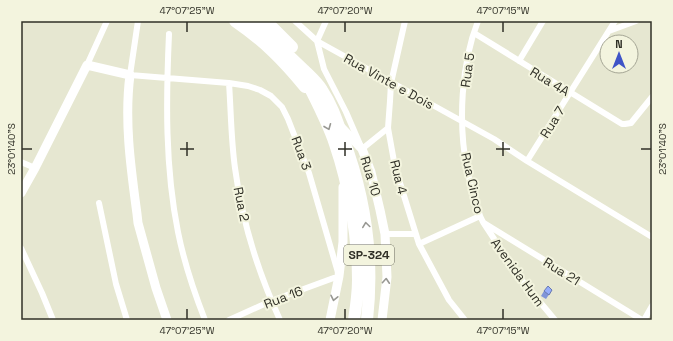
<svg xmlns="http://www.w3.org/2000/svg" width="673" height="341" font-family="'Space Grotesk',sans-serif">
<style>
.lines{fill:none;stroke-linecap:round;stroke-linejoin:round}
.street{stroke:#fff;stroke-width:6}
.secondary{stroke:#fff;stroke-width:9}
.highway{stroke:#fff;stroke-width:12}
.wall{fill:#8095d8}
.building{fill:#95adfb;stroke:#6879b0}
.oneway{stroke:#989893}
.ticks{fill:none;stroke:#303027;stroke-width:1.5}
.labels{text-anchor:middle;stroke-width:4;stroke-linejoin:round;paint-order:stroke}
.shield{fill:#f3f4de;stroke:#6a6b5e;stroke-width:1}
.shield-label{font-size:12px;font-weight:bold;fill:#303027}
.street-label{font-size:13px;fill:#303027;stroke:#f3f4de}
.neatline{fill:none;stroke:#303027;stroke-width:1.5}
.ticks-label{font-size:10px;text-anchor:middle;fill:#303027}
</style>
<rect width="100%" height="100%" fill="#e6e7d1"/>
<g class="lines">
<path class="street" d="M138,21L130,75L229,83L248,86L260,90L271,96L282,107L288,119L309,173L339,276L271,301L229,320
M295,21L317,41L494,139L527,161L652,237
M405,21L391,83L390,101L388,128L395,167L419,244L449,300L465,320
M478,21C461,64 458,123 467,169C470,185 476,201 480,216L483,222L519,277L555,320
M609,31L636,21
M474,33L622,124H625L631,123L652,97
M169,34C166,100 165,167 178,232C184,262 194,292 205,320
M317,41L324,69L346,112L362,149L388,128
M317,41L326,21
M519,61L543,21
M87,65L107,21
M229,83C231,111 231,140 235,168C242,221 258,272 280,320
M527,161L615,21
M21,162L35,168
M99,203L116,284L127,320
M484,223L642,320
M385,234H415
M419,244L480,216
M21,248L42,293L53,320
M644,320L652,306"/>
<path class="secondary" d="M340,126L362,149L371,172L380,210L385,234L387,277L382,320
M21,193L35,168L87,65L130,75C124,121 131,169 137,214L138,223L156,288L167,320
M330,320L339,276L343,242V187"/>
<path class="highway" d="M235,21C264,41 283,60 305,87
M250,21C269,36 286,53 304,70C310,76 318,83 322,90C332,105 337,121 343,138C365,196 374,258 367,320
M266,21L292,47
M303,74C314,97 327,120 335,144C349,185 358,237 358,280C358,293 356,307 354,320"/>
</g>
<path class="wall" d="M552,290L546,299L541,296L544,291Z"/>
<path class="building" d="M548,286L552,290L549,295L544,291Z"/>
<defs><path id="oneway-chevron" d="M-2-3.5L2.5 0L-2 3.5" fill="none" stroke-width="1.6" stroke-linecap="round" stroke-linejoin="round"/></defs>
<g class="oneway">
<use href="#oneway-chevron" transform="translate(328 127) rotate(68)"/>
<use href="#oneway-chevron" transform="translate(366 225) rotate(-98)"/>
<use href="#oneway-chevron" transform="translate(386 281) rotate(-86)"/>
<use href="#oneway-chevron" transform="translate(334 298) rotate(102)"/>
</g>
<path class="ticks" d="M187,22V32M345,22V32M503,22V32M187,142V156M345,142V156M503,142V156M22,149H32M180,149H194M338,149H352M496,149H510M641,149H651M187,309V319M345,309V319M503,309V319"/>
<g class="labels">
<rect class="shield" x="344" y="245" width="50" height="20" rx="3"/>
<g class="shield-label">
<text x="369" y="259">SP-324</text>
</g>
<g class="street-label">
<text transform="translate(467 70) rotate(-82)" y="5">Rua 5</text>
<text transform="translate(389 81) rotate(29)" y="5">Rua Vinte e Dois</text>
<text transform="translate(550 81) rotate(31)" y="5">Rua 4A</text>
<text transform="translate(552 122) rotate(-58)" y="5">Rua 7</text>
<text transform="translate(302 153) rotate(70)" y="5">Rua 3</text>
<text transform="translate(371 176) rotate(73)" y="5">Rua 10</text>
<text transform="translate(399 177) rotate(76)" y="5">Rua 4</text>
<text transform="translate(473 183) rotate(77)" y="5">Rua Cinco</text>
<text transform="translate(242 204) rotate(78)" y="5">Rua 2</text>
<text transform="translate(562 271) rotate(32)" y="5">Rua 21</text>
<text transform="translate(518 272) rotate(54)" y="5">Avenida Hum</text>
<text transform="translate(283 297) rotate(-21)" y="5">Rua 16</text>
</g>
</g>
<rect width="673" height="341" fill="none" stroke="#f3f4de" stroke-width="44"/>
<g transform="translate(619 54)"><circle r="19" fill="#f3f4de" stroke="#a5a695"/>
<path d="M0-3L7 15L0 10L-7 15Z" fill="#3f54c7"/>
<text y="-6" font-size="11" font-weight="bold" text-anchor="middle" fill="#303027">N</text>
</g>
<rect x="22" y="22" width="629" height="297" class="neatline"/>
<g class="ticks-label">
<text x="187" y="14">47°07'25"W</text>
<text x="345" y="14">47°07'20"W</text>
<text x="503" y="14">47°07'15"W</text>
<text transform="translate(11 149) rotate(-90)" y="4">23°01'40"S</text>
<text transform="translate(662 149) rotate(-90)" y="4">23°01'40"S</text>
<text x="187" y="334">47°07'25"W</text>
<text x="345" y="334">47°07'20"W</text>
<text x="503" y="334">47°07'15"W</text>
</g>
</svg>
